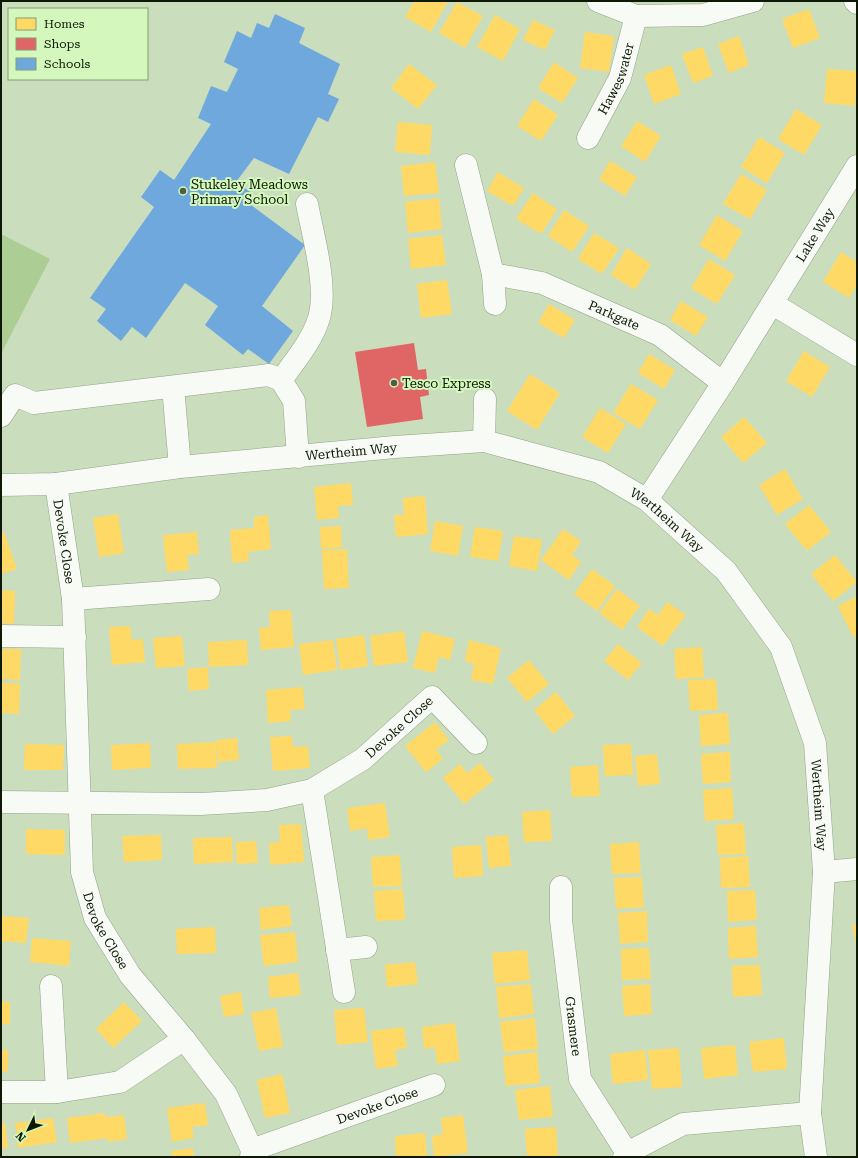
<svg xmlns="http://www.w3.org/2000/svg" width="858" height="1158" font-family="'Roboto Serif',serif">
<style>
.green{fill:#acce95}
.homes{fill:#ffd966}
.shops{fill:#e06666}
.schools{fill:#6fa8dc}
.lines{fill:none;stroke-linecap:round;stroke-linejoin:round}
.minor-casing{stroke:#93a289;stroke-width:23}
.minor{stroke:#f7faf5;stroke-width:22}
.poi-dot{fill:#4f5e45;stroke:#d3f7bd;stroke-width:1.5}
.labels{text-anchor:middle;stroke-width:4;stroke-linejoin:round;paint-order:stroke}
.street-label{font-size:13px;fill:#0d1904;stroke:#d3f7bd}
.poi-label{font-size:13px;fill:#0d1904;stroke:#d3f7bd;text-anchor:start}
</style>
<rect width="100%" height="100%" fill="#caddbd"/>
<path class="green" d="M1,234L50,259L1,354Z"/>
<path class="homes" d="M414,1H448L431,32L405,17Z
M457,2L483,16L465,48L439,33Z
M809,9L820,38L793,48L782,19Z
M495,15L520,29L503,61L477,47Z
M533,20L555,30L545,50L523,40Z
M585,32L614,36L609,72L580,68Z
M739,36L749,65L729,73L718,44Z
M703,47L713,76L693,83L682,54Z
M554,62L578,78L562,103L538,88Z
M409,64L437,85L418,109L391,88Z
M671,65L681,94L654,104L644,75Z
M827,69L857,71L855,106L824,103Z
M534,99L558,115L541,141L517,126Z
M796,109L822,125L804,155L778,139Z
M637,121L661,136L645,162L621,146Z
M398,122L432,125L430,155L395,152Z
M759,137L785,153L767,183L741,167Z
M610,161L637,177L625,196L599,179Z
M435,162L439,193L404,196L401,166Z
M498,172L524,188L513,206L487,191Z
M741,174L767,190L750,219L723,204Z
M533,193L557,209L541,234L516,219Z
M439,198L442,229L408,233L405,202Z
M564,210L589,226L572,252L548,236Z
M717,215L743,231L725,261L699,245Z
M594,233L619,248L602,274L578,259Z
M442,235L446,265L411,269L408,239Z
M627,248L651,264L635,290L611,275Z
M841,252L857,262V285L849,298L823,282Z
M709,259L735,275L717,304L691,288Z
M447,280L452,314L421,318L417,284Z
M681,301L708,317L696,336L670,320Z
M549,304L575,320L564,338L538,323Z
M804,351L830,367L812,397L786,381Z
M649,354L675,370L664,389L638,373Z
M530,374L560,393L537,430L507,411Z
M631,384L658,400L640,429L613,413Z
M600,408L626,424L608,453L582,437Z
M744,417L767,443L743,463L721,437Z
M785,469L803,499L777,515L759,485Z
M351,483L353,505L338,506L339,518L317,520L314,487Z
M425,496L428,534L396,537L394,515H404L403,498Z
M809,505L831,532L807,551L785,524Z
M118,514L124,553L99,557L93,518Z
M268,515L271,549L248,552L249,561L232,563L230,530L254,528V517Z
M435,521L463,526L458,556L430,551Z
M341,526L342,547L321,549L320,527Z
M475,527L503,531L498,561L470,557Z
M563,529L581,541L572,555L581,562L569,580L541,560Z
M4,532L17,569L1,574V533Z
M197,532L199,554L187,555L189,570L167,572L163,535Z
M514,536L542,540L537,571L509,566Z
M347,549L349,588L324,589L322,550Z
M835,555L857,582L833,601L811,574Z
M592,569L615,586L597,611L574,594Z
M617,589L640,606L622,630L599,613Z
M1,590L15,591L14,624L1,623Z
M857,596V635L853,637L838,606Z
M667,602L686,615L663,646L637,627L649,609L658,615Z
M291,610L294,647L261,650L259,628L270,627L269,611Z
M130,626L132,640L143,639L145,662L112,665L109,627Z
M404,631L408,662L374,666L370,636Z
M422,631L455,639L450,660L439,657L435,673L413,668Z
M364,635L368,666L340,670L336,639Z
M182,636L185,666L156,668L153,638Z
M247,640L248,665L209,667L208,642Z
M333,640L337,670L303,675L299,644Z
M469,640L501,648L493,684L471,680L474,664L465,661Z
M618,644L642,663L628,680L604,661Z
M702,647L704,677L676,679L674,649Z
M1,649H21L20,680L1,679Z
M529,660L549,684L527,702L507,678Z
M208,667L209,689L189,691L187,669Z
M716,679L718,710L690,711L688,680Z
M1,683H20L19,714L1,713Z
M303,687L305,709L290,710L291,721L268,723L266,690Z
M556,692L575,716L553,734L534,710Z
M728,713L730,744L701,746L699,715Z
M435,722L449,740L436,750L443,759L426,772L405,746Z
M292,736L293,747L308,746L310,768L273,771L270,737Z
M237,738L239,760L218,762L216,740Z
M216,742L217,768L178,769L177,744Z
M150,743L151,768L112,770L111,745Z
M25,744L64,745L63,770H24Z
M631,744L633,775L605,776L603,745Z
M730,752L731,782L703,784L701,754Z
M657,754L660,784L638,786L635,756Z
M480,763L494,780L464,804L443,778L460,764L467,773Z
M598,765L600,796L572,797L570,767Z
M732,788L734,819L705,821L703,790Z
M385,803L390,837L368,840L367,828L350,831L347,808Z
M550,810L552,841L524,842L522,812Z
M744,823L746,854L718,855L716,825Z
M301,824L304,862L270,865L269,843L280,842L279,825Z
M26,829L65,830V855L26,854Z
M161,835L162,860L124,862L122,836Z
M508,835L511,866L489,868L486,837Z
M232,837L233,862L194,864L193,838Z
M256,841L258,863L237,864L236,842Z
M639,842L641,873L612,874L610,844Z
M481,845L483,876L454,878L452,847Z
M400,855L402,886L373,887L371,857Z
M748,856L750,887L721,888L720,858Z
M642,877L644,907L616,909L614,878Z
M403,889L405,920L376,921L374,891Z
M755,890L757,920L728,922L727,891Z
M289,905L292,926L261,930L259,908Z
M647,911L648,942L620,944L618,913Z
M1,916L29,918L26,943L1,941Z
M857,924V944H856L852,925Z
M756,926L758,957L729,959L728,928Z
M215,927L216,953L177,954L176,929Z
M295,932L298,962L264,966L260,935Z
M32,938L71,941L69,966L30,962Z
M649,948L651,979L622,980L621,949Z
M527,950L530,980L495,984L492,953Z
M415,962L418,984L387,987L385,965Z
M760,965L762,995L733,997L732,966Z
M298,973L301,995L270,998L268,977Z
M531,984L534,1014L499,1018L496,987Z
M650,984L652,1014L624,1016L622,986Z
M241,992L244,1014L224,1017L220,996Z
M1,1002H10V1024H1Z
M124,1002L142,1021L113,1048L96,1029Z
M276,1008L283,1047L259,1051L251,1013Z
M364,1008L368,1042L337,1045L334,1010Z
M535,1018L538,1049L504,1052L500,1022Z
M455,1023L460,1061L437,1064L435,1047L424,1049L422,1027Z
M404,1027L407,1048L395,1050L398,1066L376,1069L371,1031Z
M784,1038L787,1069L753,1072L749,1042Z
M735,1045L738,1075L704,1079L701,1048Z
M679,1048L682,1087L652,1089L648,1050Z
M1,1050H8V1071L1,1072Z
M645,1050L648,1080L613,1084L610,1054Z
M537,1052L540,1083L506,1086L503,1056Z
M282,1074L290,1113L265,1118L257,1080Z
M550,1086L553,1117L519,1120L515,1090Z
M205,1103L208,1125L192,1127L194,1138L172,1142L167,1108Z
M105,1113V1117L124,1115L127,1139L108,1142V1138L70,1143L67,1118Z
M463,1115L468,1153L434,1157L432,1136L443,1134L441,1118Z
M53,1118L57,1142L18,1148L15,1123Z
M1,1123H5L8,1148L1,1149Z
M556,1127L558,1157H527L525,1129Z
M425,1133L427,1157H396L395,1136Z
M193,1148L194,1157H172L171,1151Z"/>
<path class="shops" d="M414,343L418,370L426,369L429,395L420,397L423,419L367,427L355,352Z"/>
<path class="schools" d="M275,14L305,28L299,43L340,64L328,94L339,99L328,122L318,117L289,174L254,158L236,182L252,193L247,202L305,245L262,306L293,331L269,364L248,349L243,355L205,325L218,306L185,283L146,338L132,327L121,341L97,321L106,309L90,298L154,207L141,197L160,170L174,180L211,124L198,118L211,86L227,92L238,69L224,62L237,31L251,38L257,23L269,28Z"/>
<g class="lines">
<g class="minor-casing">
<g id="minor">
<path d="M598,1L636,16L703,15L753,1"/>
<path d="M855,1L857,3"/>
<path id="s1" d="M588,138L620,78L636,16"/>
<path id="s2" d="M466,165L493,274L542,283L660,335L723,383"/>
<path d="M493,274L495,304"/>
<path d="M773,304L857,355"/>
<path d="M281,380C295,361 312,341 319,318C328,287 313,236 307,204"/>
<path d="M173,387L180,467"/>
<path d="M1,416L15,395L34,403L269,375L281,380L294,401L298,457"/>
<path d="M484,441L485,399"/>
<path id="s3" d="M56,484L73,599L82,872L95,918L130,975L184,1039L226,1094L252,1150L251,1157"/>
<path id="s4" d="M1,485L56,484L180,467L395,447L484,441L599,472L647,500L726,571L781,647L815,743L824,872L810,1113L816,1157"/>
<path id="s5" d="M647,500L723,383L857,166"/>
<path d="M73,599L209,589"/>
<path d="M1,636L75,637"/>
<path d="M312,790L344,992"/>
<path id="s6" d="M1,802L201,804L267,800L312,790L363,759L432,697L476,743"/>
<path d="M824,872L857,869"/>
<path id="s7" d="M561,887V920L580,1079L627,1153"/>
<path d="M337,950L366,947"/>
<path d="M51,986L57,1092"/>
<path d="M1,1092H57L120,1082L184,1039"/>
<path id="s8" d="M252,1150L434,1085"/>
<path d="M624,1157L627,1153L683,1124L810,1113"/>
</g>
</g>
<use href="#minor" class="minor"/>
</g>
<g class="poi-dot">
<circle cx="183" cy="191" r="4"/>
<circle cx="394" cy="383" r="4"/>
</g>
<g class="labels">
<g class="street-label">
<text dy="5" stroke="none"><textPath href="#s1" startOffset="66">Haweswater</textPath></text>
<text dy="5" stroke="none"><textPath href="#s5" startOffset="314">Lake Way</textPath></text>
<text dy="5" stroke="none"><textPath href="#s2" startOffset="241">Parkgate</textPath></text>
<text dy="5" stroke="none"><textPath href="#s4" startOffset="352">Wertheim Way</textPath></text>
<text dy="5" stroke="none"><textPath href="#s4" startOffset="688">Wertheim Way</textPath></text>
<text dy="5" stroke="none"><textPath href="#s3" startOffset="58">Devoke Close</textPath></text>
<text dy="5" stroke="none"><textPath href="#s6" startOffset="420">Devoke Close</textPath></text>
<text dy="5" stroke="none"><textPath href="#s4" startOffset="1024">Wertheim Way</textPath></text>
<text dy="5" stroke="none"><textPath href="#s3" startOffset="453">Devoke Close</textPath></text>
<text dy="5" stroke="none"><textPath href="#s7" startOffset="140">Grasmere</textPath></text>
<text dy="5" stroke="none"><textPath href="#s8" startOffset="133">Devoke Close</textPath></text>
</g>
<g class="poi-label">
<text x="191" y="189">Stukeley Meadows<tspan x="191" dy="15">Primary School</tspan></text>
<text x="402" y="388">Tesco Express</text>
</g>
</g>
<rect width="858" height="1158" fill="none" stroke="#0d1904" stroke-width="4"/>
<rect x="8" y="8" width="140" height="72" fill="#d3f7bd" stroke="#849e73"/>
<rect x="16" y="18" width="20" height="12" fill="#ffd966" stroke="#849e73"/>
<text x="44" y="28" font-size="12" fill="#0d1904">Homes</text>
<rect x="16" y="38" width="20" height="12" fill="#e06666" stroke="#849e73"/>
<text x="44" y="48" font-size="12" fill="#0d1904">Shops</text>
<rect x="16" y="58" width="20" height="12" fill="#6fa8dc" stroke="#849e73"/>
<text x="44" y="68" font-size="12" fill="#0d1904">Schools</text>
<g transform="translate(28 1130) rotate(227)" stroke="#d3f7bd" stroke-width="3" paint-order="stroke">
<path d="M0-3L7 15L0 10L-7 15Z" fill="#0d1904"/>
<text y="-6" font-size="11" font-weight="bold" text-anchor="middle" fill="#0d1904">N</text>
</g>
</svg>
